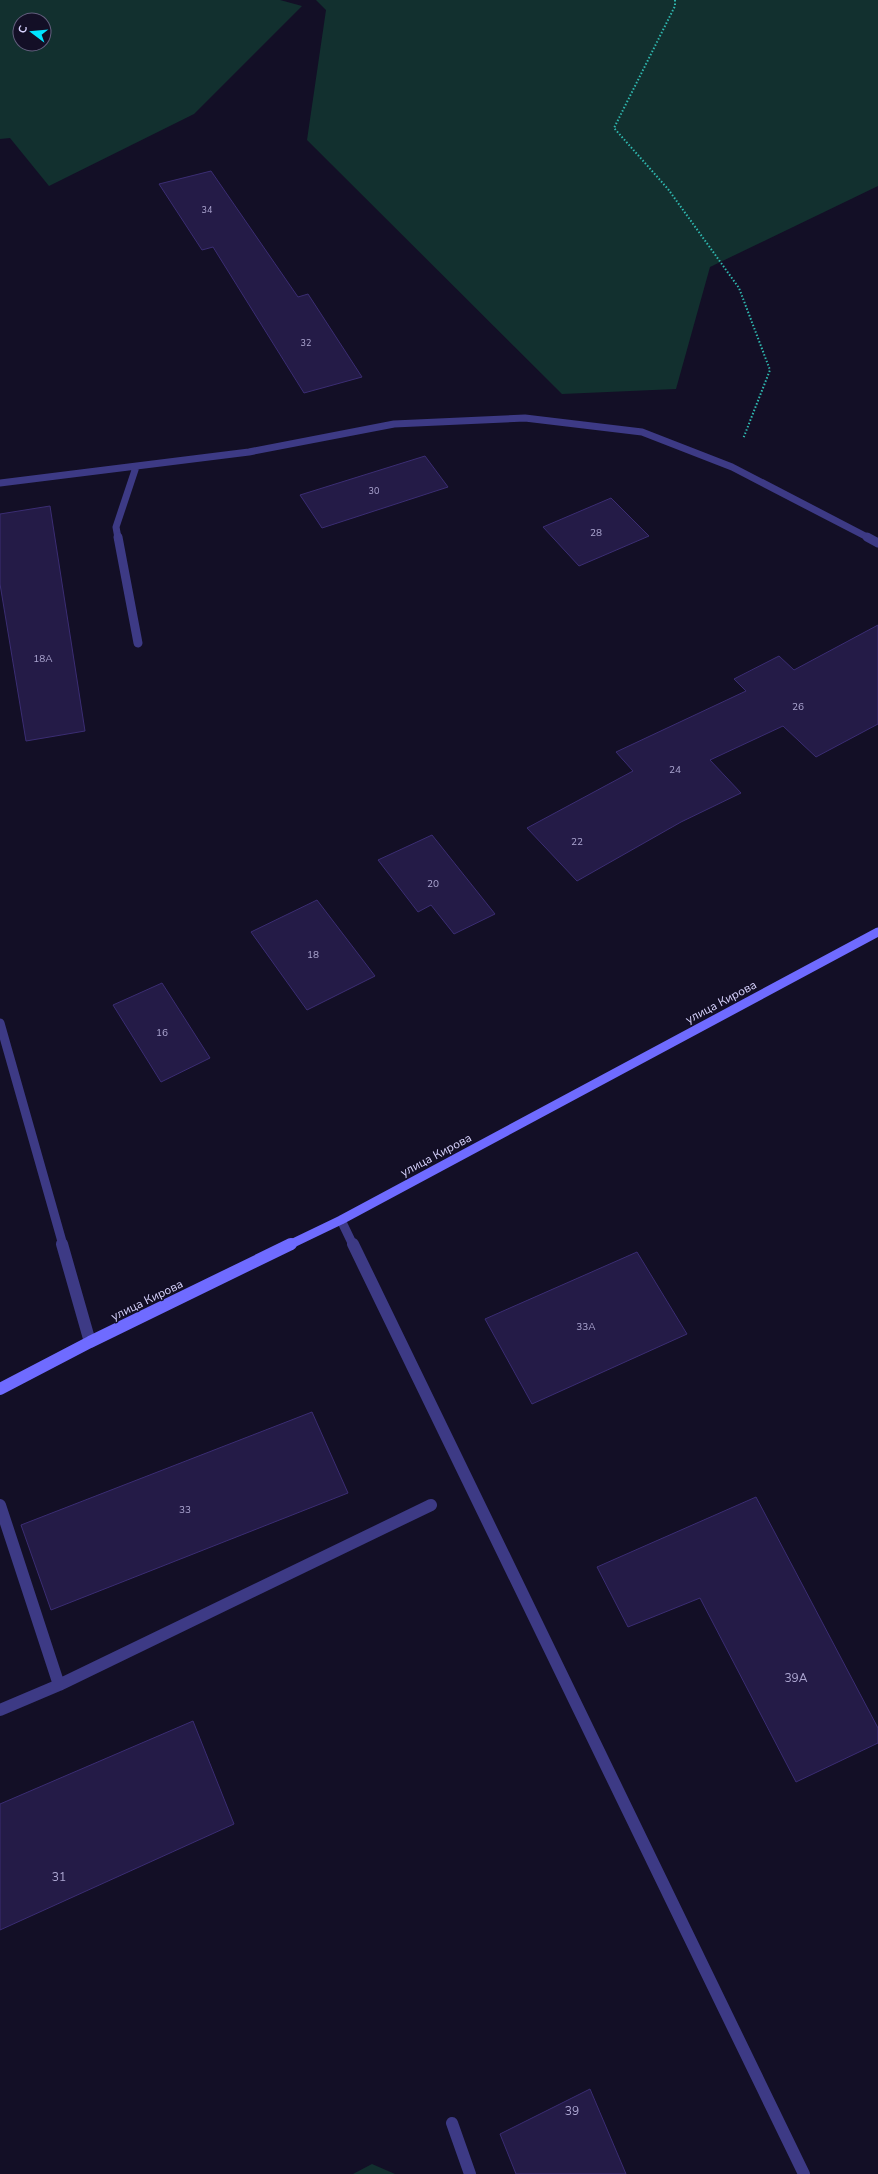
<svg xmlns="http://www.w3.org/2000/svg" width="878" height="2174" font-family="'Nunito Sans',sans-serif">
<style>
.green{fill:#12302f;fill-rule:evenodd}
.building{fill:#241b47;stroke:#3b2d73}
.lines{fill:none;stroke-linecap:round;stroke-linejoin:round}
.path{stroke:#2fb8b0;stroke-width:2;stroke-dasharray:1.5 2;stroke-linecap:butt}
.service-far2{stroke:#3d3a85;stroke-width:7}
.service-far1{stroke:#3d3a85;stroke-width:9}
.service{stroke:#3d3a85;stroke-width:12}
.secondary-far1{stroke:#6f6bff;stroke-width:9}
.secondary{stroke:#6f6bff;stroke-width:12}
.labels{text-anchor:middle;stroke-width:3;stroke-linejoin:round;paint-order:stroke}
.far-number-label{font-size:9px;fill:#aca6d1}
.number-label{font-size:10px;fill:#aca6d1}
.street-label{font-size:12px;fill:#d9d4ff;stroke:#130f26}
.near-number-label{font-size:12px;fill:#aca6d1}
</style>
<rect width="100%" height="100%" fill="#130f26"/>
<path class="green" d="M0,0H280L302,6L194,114L49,186L10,138L0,139ZM20,20H44V44H20Z
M316,0H878V186L710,267L676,389L562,394L307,140L326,10Z
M372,2164L395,2174H353Z"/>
<path class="building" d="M211,171L298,297L308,294L362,377L304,393L213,247L202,250L159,184Z
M425,456L448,487L322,528L300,495Z
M611,498L649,536L579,566L543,527Z
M50,506L85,731L26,741L0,584V514Z
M878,625V724L816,757L783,726L710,760L741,793L681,822L577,881L527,828L633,771L616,752L746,691L734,679L779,656L794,670Z
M432,835L495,914L454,934L431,905L418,912L378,860Z
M317,900L375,976L307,1010L251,932Z
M162,983L210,1058L161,1082L113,1005Z
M637,1252L687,1334L532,1404L485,1319Z
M312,1412L348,1493L51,1610L21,1525Z
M756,1497L878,1728V1743L796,1782L700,1598L628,1627L597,1567Z
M193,1721L234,1824L0,1930V1804Z
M590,2089L626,2174H516L500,2134Z"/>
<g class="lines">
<path class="path" d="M675,0V6L614,128L668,189L739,288L770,370L743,439"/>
<path class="service-far2" d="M0,483L249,452L394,424L525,418L642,432L732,467L869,538
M118,538L116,527L136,467"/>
<path class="service-far1" d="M118,537L138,643
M867,537L878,543
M0,1023L63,1245
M341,1220L353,1245"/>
<path class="service" d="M62,1244L90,1342
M353,1244L804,2174
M0,1505L59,1685
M0,1710L59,1685L431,1505
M452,2123L470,2174"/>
<path class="secondary-far1" d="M289,1245L341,1220L878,932"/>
<path class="secondary" d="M0,1389L90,1342L291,1244"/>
</g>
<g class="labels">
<g class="far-number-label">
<text x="207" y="213">34</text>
<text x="306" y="346">32</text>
<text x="374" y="494">30</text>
</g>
<g class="number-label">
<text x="596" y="536">28</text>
<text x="43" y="662">18А</text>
<text x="798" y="710">26</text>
<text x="675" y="773">24</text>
<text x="577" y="845">22</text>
<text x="433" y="887">20</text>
<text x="313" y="958">18</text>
<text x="162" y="1036">16</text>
<text x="586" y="1330">33А</text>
<text x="185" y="1513">33</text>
</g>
<g class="street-label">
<text transform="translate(721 1002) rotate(-28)" y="4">улица Кирова</text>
<text transform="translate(436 1155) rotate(-28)" y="4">улица Кирова</text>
<text transform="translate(147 1300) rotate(-26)" y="4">улица Кирова</text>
</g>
<g class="near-number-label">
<text x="796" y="1682">39А</text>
<text x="59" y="1881">31</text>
<text x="572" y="2115">39</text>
</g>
</g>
<g transform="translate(32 32) rotate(286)"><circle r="19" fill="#130f26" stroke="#625e7d"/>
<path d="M0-3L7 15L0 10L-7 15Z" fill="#00e5ff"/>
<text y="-6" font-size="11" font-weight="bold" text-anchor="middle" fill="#d9d4ff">С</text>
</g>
</svg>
